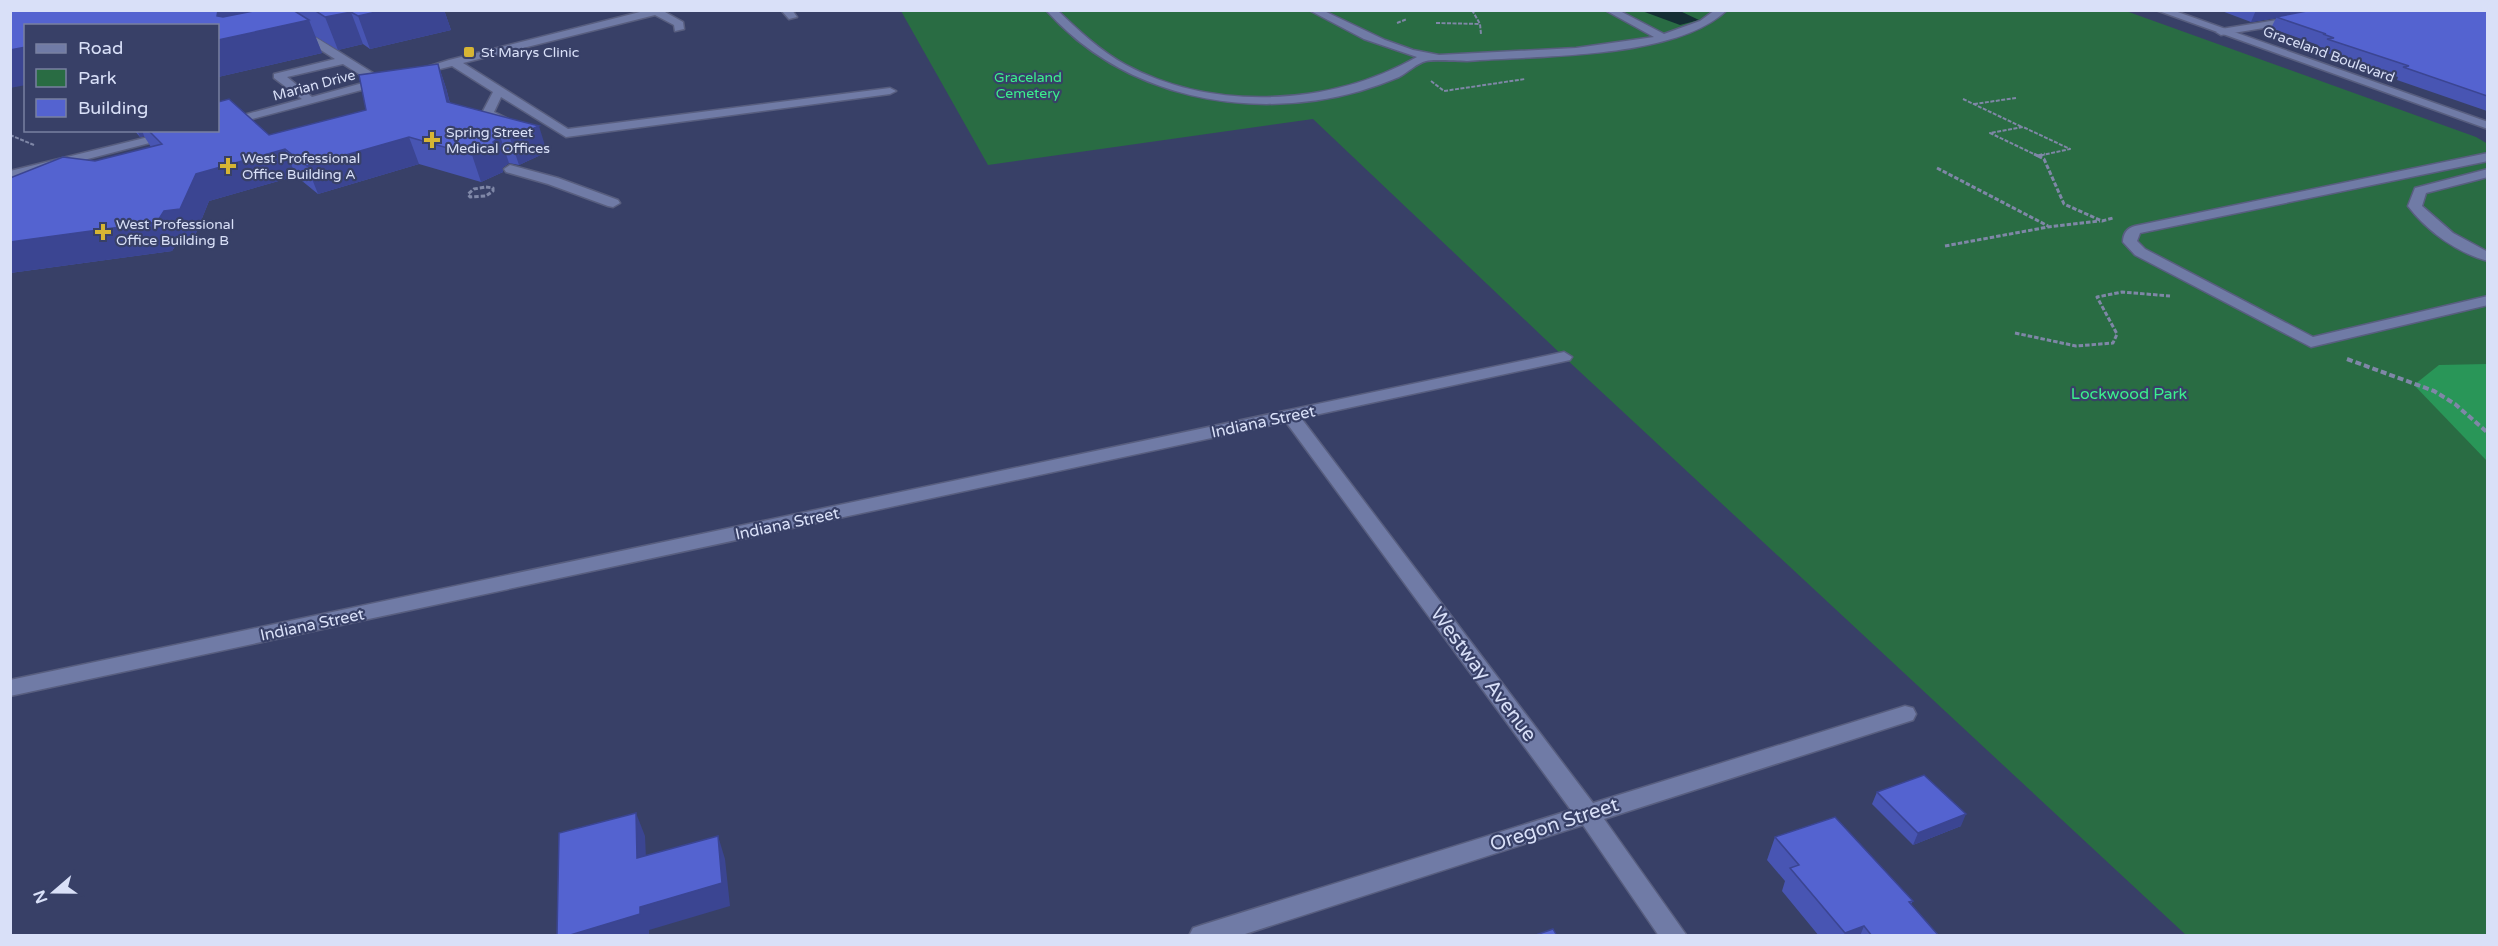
<svg xmlns="http://www.w3.org/2000/svg" width="2498" height="946" font-family="'Varela Round',sans-serif">
<style>
.green{fill:#296c43}
.forest{fill:#299658}
.water{fill:#142e34}
.lines{fill:none;stroke-linecap:round;stroke-linejoin:round}
.service-casing{stroke:#585e7f;stroke-width:3}
.minor-casing{stroke:#585e7f;stroke-width:3}
.tertiary-casing{stroke:#585e7f;stroke-width:3}
.path-far2{stroke:#7f87a7;stroke-width:2;stroke-dasharray:4 1.5;stroke-linecap:butt}
.path-far1{stroke:#7f87a7;stroke-width:3;stroke-dasharray:4.5 2;stroke-linecap:butt}
.path{stroke:#7f87a7;stroke-width:4;stroke-dasharray:6 3;stroke-linecap:butt}
.service{fill:#707ba6;fill-rule:evenodd}
.minor{fill:#707ba6;fill-rule:evenodd}
.tertiary{fill:#707ba6;fill-rule:evenodd}
.wall{fill:#4855b3}
.shaded-wall{fill:#3b4592}
.building{fill:#5463d0;stroke:#3b4592;stroke-width:1.5}
.poi-dot{fill:#d6b534;stroke:#384067;stroke-width:2}
.labels{text-anchor:middle;stroke-width:4.5;stroke-linejoin:round;paint-order:stroke}
.far-poi-label{font-size:14px;fill:#d9e0f8;stroke:#384067;text-anchor:start}
.far-street-label{font-size:14px;fill:#d9e0f8;stroke:#384067}
.far-park-label{font-size:14px;fill:#3bf08d;stroke:#384067}
.park-label{font-size:16px;fill:#3bf08d;stroke:#384067}
.street-label{font-size:16px;fill:#d9e0f8;stroke:#384067}
.near-street-label{font-size:20px;fill:#d9e0f8;stroke:#384067}
</style>
<rect width="100%" height="100%" fill="#384067"/>
<path class="green" d="M901,11H2126L2476,137L2488,144L2487,935H2186L1564,357L1313,119L988,165Z"/>
<path class="forest" d="M2487,364H2488L2487,461L2414,385L2439,365Z"/>
<path class="water" d="M1642,11H1680L1699,20L1680,25Z"/>
<g class="lines">
<g class="service-casing">
<path id="service" d="M648,10H667L665,12L683,22L684,29L675,31L674,25L655,15L463,63L568,129L890,88L896,91L890,94L566,137L501,97L494,112L514,122V126H506L484,115L482,113L493,92L452,66L416,75L411,72L449,60Z
M781,10H792L797,17L789,19Z
M1046,10H1057C1078,30 1100,51 1126,65C1214,112 1331,106 1417,57L1364,39L1309,10H1322L1385,40L1413,50L1439,55L1576,48L1654,37L1605,10H1618L1664,34L1700,21L1715,10H1727C1675,60 1536,55 1467,61C1457,61 1433,59 1426,61C1417,63 1408,72 1399,77C1387,82 1373,87 1360,91C1250,122 1124,98 1046,10Z
M296,30H304L381,78L390,81L388,83L218,128V122L302,99L274,78V74L335,59L299,36L293,35L292,33ZM343,64L370,81L312,97L287,77Z
M177,130H200L10,179V171Z
M2488,153V161L2140,233L2137,241L2145,249L2313,337L2488,296V305L2311,347L2135,255L2123,242C2123,234 2127,228 2135,226Z
M510,165L558,178L618,200L620,203L613,207L608,206L548,184L506,172L504,169Z
M2488,169V177L2426,193L2422,206L2453,233L2488,252V261C2457,253 2427,231 2408,206L2415,188Z"/>
</g>
<g class="minor-casing">
<path id="minor" d="M2296,17L2300,18V22L2221,35L2216,32L2221,29Z
M1564,352L1572,357L1570,360L1301,418L1593,803L1905,706L1913,708L1916,714L1913,720L1604,819L1687,936H1659L1583,825L1239,936H1189L1193,928L1202,925L1571,810L1286,422L10,696V680Z"/>
</g>
<g class="tertiary-casing">
<path id="tertiary" d="M2156,10H2172L2488,122V129Z"/>
</g>
<path class="path-far2" d="M1472,10L1480,24L1481,34
M1397,23L1407,19
M1436,23L1480,24
M1431,81L1444,91L1525,79
M1963,99L2022,127
M1974,104L2016,98
M10,135L34,145
M2038,156L1990,133L2023,127L2070,149L2038,156"/>
<path class="path-far1" d="M2034,154L2038,156
M2038,156L2044,159L2064,204L2102,221L2113,218
M2038,156L2045,154
M1937,168L2048,226
M486,187L493,188V191L486,196L470,197L468,194L474,189Z
M1945,246L2048,227L2100,221
M2015,333L2076,346L2113,343L2117,334L2097,297L2122,292L2170,296"/>
<path class="path" d="M2347,359L2434,391L2455,404L2488,433"/>
<use href="#service" class="service"/>
<use href="#minor" class="minor"/>
<use href="#tertiary" class="tertiary"/>
</g>
<path class="wall" d="M10,10H444L451,30L370,49L363,44L338,50L315,36L322,53L218,77V26H26Z
M2219,10H2487V111L2397,80L2398,77L2321,51L2323,48L2317,46L2318,45L2271,28L2276,18L2251,22Z
M438,64L446,88L450,103L547,152L519,165L509,163L502,168L503,172L481,182L419,164L318,194L296,176L209,201L194,238L179,240L172,251L10,273V178L95,161L151,147L144,136L140,137L134,130H218L269,135L366,110Z
M1877,792L1961,826L1913,845L1872,804Z
M1775,837L1913,901L1911,904L1939,936H1819L1782,891L1785,881L1767,860Z"/>
<path class="shaded-wall" d="M218,10H293L309,20L322,53L218,77L217,16Z
M385,10H444L451,30L370,49L358,16Z
M2256,10H2318L2276,17V18L2251,22Z
M351,12L363,44L338,50L325,17Z
M26,47V85L10,88V50Z
M438,64L446,88L456,128L447,102Z
M539,126L547,152L519,165L510,138Z
M137,130H142L144,136L140,137Z
M500,136L509,163L502,168L503,172L481,182L472,155Z
M409,137L419,164L318,194L307,166Z
M285,149L296,176L209,201L194,238L179,240L172,251L10,273V242L164,211L196,174Z
M636,813L645,836L647,881L637,858Z
M1966,814L1961,826L1913,845L1918,833Z
M718,836L725,859L730,906L649,930V936H567L640,907Z
M1864,926L1860,936H1844L1845,933Z"/>
<path class="building" d="M10,10H218L217,16L223,17L258,10H293L309,20L218,40V26H26V47L10,50Z
M314,10H385L358,16L351,12L325,17Z
M2312,10H2487V96L2403,67L2409,66L2327,39L2334,38L2323,34H2326L2276,17Z
M438,64L447,102L539,126L510,138L500,136L493,142L494,145L472,155L409,137L307,166L285,149L196,174L180,209L164,211L157,222L10,242V178L63,157L95,161L162,144L148,130H218V102L229,99L269,135L366,110L359,75Z
M1924,775L1966,814L1918,833L1877,792Z
M636,813L637,858L718,836L722,883L640,907V914L567,936H557L559,833Z
M1835,817L1913,901L1909,902L1939,936H1872L1864,926L1845,933L1790,868L1799,865L1775,837Z
M1553,929L1557,936H1533Z"/>
<g class="poi-dot">
<rect x="463" y="46" width="12" height="12" rx="3"/>
<path d="M429 131h6v6h6v6h-6v6h-6v-6h-6v-6h6z"/>
<path d="M225 157h6v6h6v6h-6v6h-6v-6h-6v-6h6z"/>
<path d="M100 223h6v6h6v6h-6v6h-6v-6h-6v-6h6z"/>
</g>
<g class="labels">
<g class="far-poi-label">
<text x="481" y="57">St Marys Clinic</text>
<text x="446" y="137">Spring Street<tspan x="446" dy="16">Medical Offices</tspan></text>
<text x="242" y="163">West Professional<tspan x="242" dy="16">Office Building A</tspan></text>
<text x="116" y="229">West Professional<tspan x="116" dy="16">Office Building B</tspan></text>
</g>
<g class="far-street-label">
<text transform="translate(2329 54) rotate(20)" y="5">Graceland Boulevard</text>
<text transform="translate(314 85) rotate(-15)" y="5">Marian Drive</text>
</g>
<g class="far-park-label">
<text x="1028" y="82">Graceland<tspan x="1028" dy="16">Cemetery</tspan></text>
</g>
<g class="park-label">
<text x="2129" y="399">Lockwood Park</text>
</g>
<g class="street-label">
<text transform="translate(1263 421) rotate(-12)" y="6">Indiana Street</text>
<text transform="translate(787 523) rotate(-12)" y="6">Indiana Street</text>
<text transform="translate(312 624) rotate(-12)" y="6">Indiana Street</text>
</g>
<g class="near-street-label">
<text transform="translate(1484 674) rotate(53)" y="7">Westway Avenue</text>
<text transform="translate(1554 824) rotate(-18)" y="7">Oregon Street</text>
</g>
</g>
<rect width="2498" height="946" fill="none" stroke="#d9e0f8" stroke-width="24"/>
<rect x="24" y="24" width="195" height="108" fill="#384067" stroke="#7880a1" stroke-width="1.5"/>
<rect x="36" y="44" width="30" height="9" fill="#707ba6" stroke="#7880a1" stroke-width="1.5"/>
<text x="78" y="54" font-size="18" fill="#d9e0f8">Road</text>
<rect x="36" y="69" width="30" height="18" fill="#296c43" stroke="#7880a1" stroke-width="1.5"/>
<text x="78" y="84" font-size="18" fill="#d9e0f8">Park</text>
<rect x="36" y="99" width="30" height="18" fill="#5463d0" stroke="#7880a1" stroke-width="1.5"/>
<text x="78" y="114" font-size="18" fill="#d9e0f8">Building</text>
<g transform="translate(54 892) rotate(250)" stroke="#384067" stroke-width="4.5" paint-order="stroke">
<path d="M0-4.5L10 22L0 15L-10 22Z" fill="#d9e0f8"/>
<text y="-9" font-size="16" font-weight="bold" text-anchor="middle" fill="#d9e0f8">N</text>
</g>
</svg>
